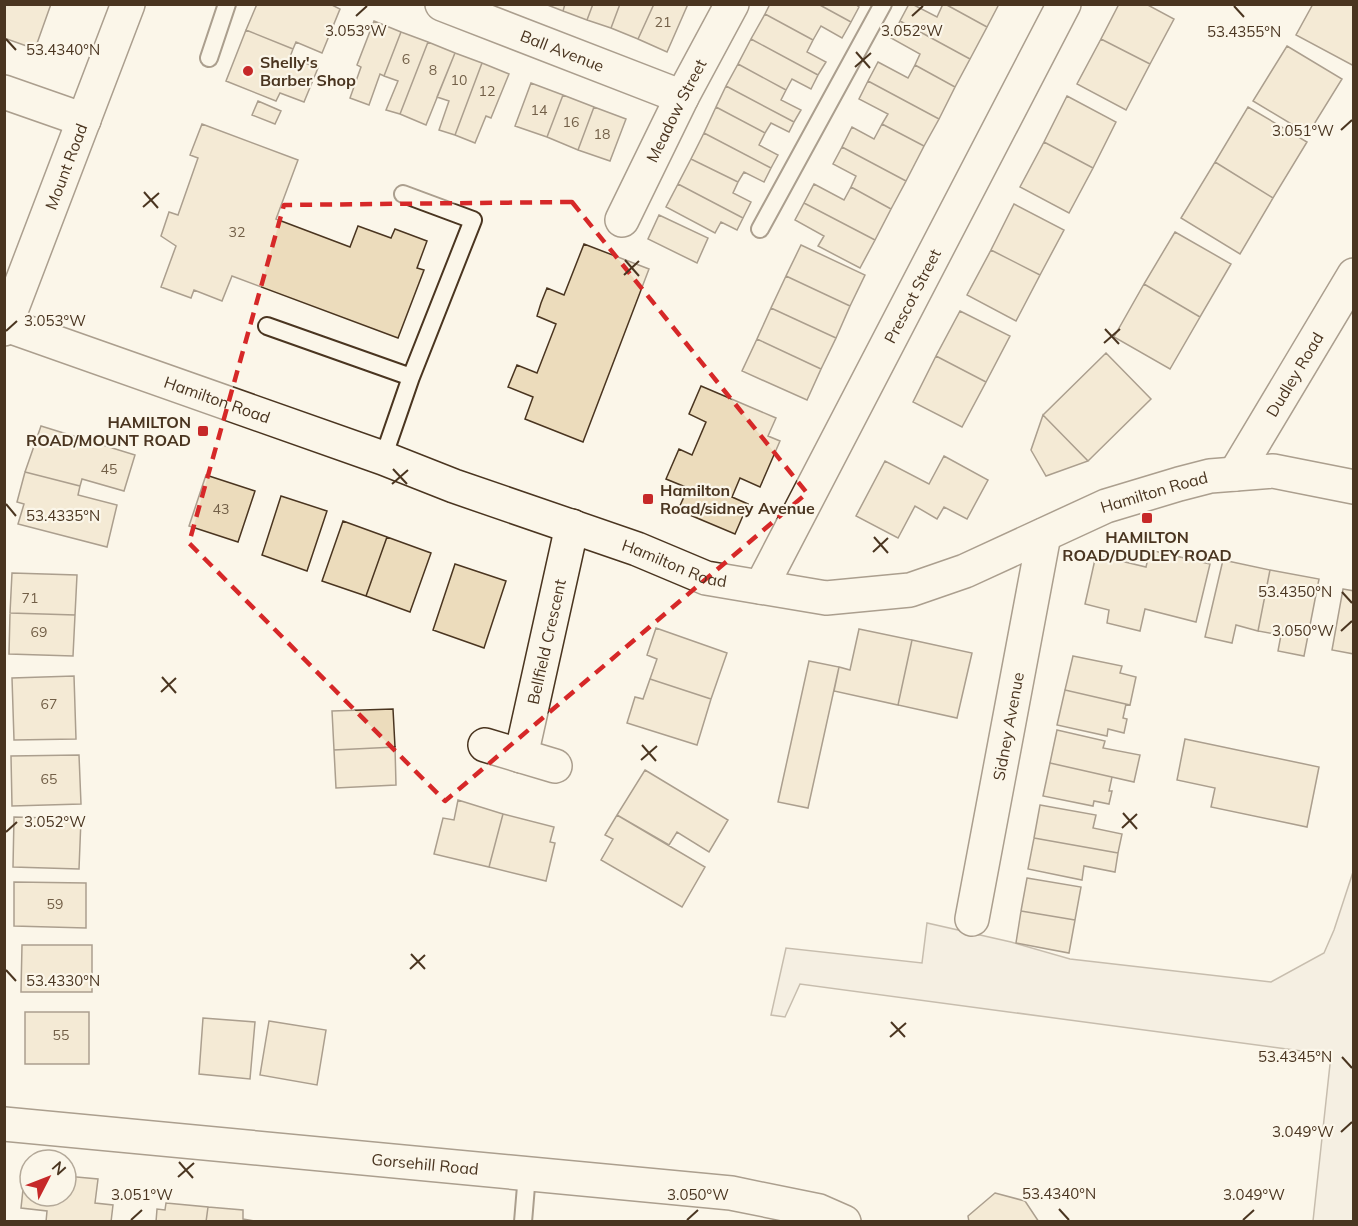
<svg xmlns="http://www.w3.org/2000/svg" width="1358" height="1226" font-family="Mulish,sans-serif">
<style>
.green{fill:#ede6d9;stroke:#887966;stroke-width:1.5}
.building{fill:#ecdcbc;stroke:#4a3520;stroke-width:1.5}
.lines{fill:none;stroke-linecap:round;stroke-linejoin:round}
.lane-casing{stroke:#4a3520;stroke-width:20}
.street-casing{stroke:#4a3520;stroke-width:36}
.lane{stroke:#fbf6e9;stroke-width:16}
.street{stroke:#fbf6e9;stroke-width:33}
.marked{fill:none;stroke:#d62828;stroke-width:4.5;stroke-dasharray:12 8;stroke-linejoin:round}
.ticks{fill:none;stroke:#4a3520;stroke-width:2}
.poi-dot{fill:#c62828;stroke:#fbf6e9;stroke-width:2}
.labels{text-anchor:middle;stroke-width:4.5;stroke-linejoin:round;paint-order:stroke}
.number-label{font-size:14px;fill:#725f47}
.street-label{font-size:16px;fill:#4a3520;stroke:#fbf6e9}
.poi-label{font-size:16px;font-weight:bold;fill:#4a3520;stroke:#fbf6e9;text-anchor:start}
.ticks-label{font-size:15px;text-anchor:middle;fill:#4a3520;stroke:#fbf6e9;stroke-width:4.5;stroke-linejoin:round;paint-order:stroke}
</style>
<rect width="100%" height="100%" fill="#fbf6e9"/>
<path class="green" d="M1353,872V1221H1313L1331,1055L800,984L785,1017L771,1015L786,948L922,963L927,923L1011,942L1070,959L1271,982L1324,953L1334,930Z"/>
<path class="building" d="M4,4H51L35,49L4,38Z
M257,4H330L340,9L322,53L296,42L293,49L246,30Z
M545,4H565L563,11Z
M565,4H593L587,20L563,11Z
M593,4H620L611,28L587,20Z
M620,4H654L638,39L611,28Z
M654,4H688L667,52L638,39Z
M770,4H818L851,22L842,38L821,26L813,40L765,14Z
M818,4H855L859,7L851,22Z
M909,4H912L937,17L943,4H945L987,27L970,59L900,21Z
M945,4H999L987,27Z
M1119,4H1146L1174,19L1150,64L1101,39Z
M1313,4H1354V66L1296,35Z
M765,14L813,40L807,52L826,62L818,75L751,39Z
M374,21L401,32L384,76L380,74L369,105L350,98L361,67L357,65Z
M900,21L970,59L955,87L915,65L920,54L891,38Z
M246,30L293,49L290,57L318,68L304,102L280,93L276,101L226,81Z
M401,32L428,42L400,114L386,110L398,81L384,76Z
M751,39L818,75L811,89L792,79L786,90L738,64Z
M1101,39L1150,64L1126,110L1077,84Z
M428,42L455,53L426,125L400,114Z
M1287,46L1342,79L1308,134L1253,101Z
M455,53L482,63L455,135L439,130L449,101L437,97Z
M878,62L908,78L915,65L955,87L939,119L868,81Z
M482,63L509,74L491,118L486,116L475,143L455,135Z
M738,64L786,90L781,100L801,110L794,122L726,86Z
M868,81L939,119L924,146L882,124L888,114L859,99Z
M531,83L563,95L547,137L515,126Z
M726,86L794,122L789,132L771,123L765,133L716,107Z
M563,95L594,107L578,150L547,137Z
M1067,96L1116,122L1093,168L1044,142Z
M258,101L281,111L275,124L252,115Z
M594,107L626,119L610,161L578,150Z
M716,107L765,133L759,145L778,155L771,168L704,133Z
M1248,107L1307,142L1273,198L1215,162Z
M202,124L298,160L276,219L350,247L358,226L391,238L395,229L427,241L417,268L424,270L398,338L232,276L222,301L194,290L191,298L161,287L176,246L161,236L169,212L178,215L198,158L190,155Z
M882,124L924,146L906,181L842,147L852,127L874,139Z
M704,133L771,168L764,182L744,172L738,182L691,159Z
M1044,142L1093,168L1069,213L1020,187Z
M842,147L906,181L891,209L851,187L856,176L833,164Z
M691,159L738,182L733,193L751,202L743,218L678,184Z
M1215,162L1273,198L1240,254L1181,218Z
M678,184L743,218L737,230L721,222L715,233L666,207Z
M814,184L844,200L851,187L891,209L875,240L804,203Z
M804,203L875,240L860,268L818,246L824,236L795,220Z
M1014,204L1064,230L1040,275L991,250Z
M659,215L708,238L697,263L648,239Z
M1175,232L1231,264L1200,317L1144,284Z
M584,244L649,269L583,442L525,419L533,397L508,387L517,365L537,373L556,324L537,316L541,303L547,288L564,295Z
M801,245L865,275L850,306L786,276Z
M991,250L1040,275L1016,321L967,295Z
M786,276L850,306L836,338L771,308Z
M1144,284L1200,317L1170,369L1114,337Z
M771,308L836,338L821,369L757,339Z
M960,311L1010,336L986,382L936,356Z
M757,339L821,369L807,400L742,371Z
M1106,353L1151,399L1088,461L1043,415Z
M936,356L986,382L962,427L913,402Z
M701,386L776,418L768,436L780,441L760,487L740,478L732,497L748,504L735,534L678,510L688,488L666,479L679,449L692,455L706,422L689,414Z
M1043,415L1088,461L1046,476L1031,450Z
M41,426L135,455L124,491L82,479L80,486L25,472Z
M944,456L988,480L967,519L944,507L937,519L915,506L898,538L856,516L885,461L929,484Z
M25,472L80,486L78,495L117,505L107,547L18,524L24,504L17,502Z
M206,475L255,491L238,542L189,526Z
M281,496L327,511L307,571L262,555Z
M343,521L387,537L366,596L322,581Z
M387,537L431,553L410,612L366,596Z
M1150,550L1210,564L1196,622L1145,609L1140,631L1107,623L1109,610L1085,604L1096,555L1146,567Z
M1223,560L1270,570L1258,631L1236,625L1232,643L1205,637Z
M455,564L506,581L484,648L433,630Z
M1270,570L1319,579L1304,656L1278,651L1281,635L1258,631Z
M12,573L77,575L75,615L10,613Z
M1343,589L1354,591V654L1332,650Z
M10,613L75,615L73,656L9,654Z
M656,628L727,653L711,699L650,679L657,659L647,655Z
M859,629L912,640L898,705L834,691L839,667L850,670Z
M912,640L972,653L957,718L898,705Z
M1073,656L1122,666L1120,673L1136,677L1130,705L1065,690Z
M809,661L839,667L808,808L778,802Z
M74,676L76,739L14,740L12,678Z
M650,679L711,699L697,745L627,723L635,697L643,699Z
M1065,690L1126,704L1123,718L1127,719L1124,733L1108,729L1107,736L1057,725Z
M393,709L395,747L334,750L332,711Z
M1057,730L1105,741L1103,748L1140,755L1134,782L1050,763Z
M1185,739L1319,767L1307,827L1211,807L1215,788L1177,780Z
M395,747L396,785L336,788L334,750Z
M79,755L81,804L12,806L11,756Z
M1050,763L1112,777L1109,791H1112L1109,804L1094,801L1093,806L1043,796Z
M645,770L728,820L709,852L677,832L669,845L617,815Z
M458,800L503,814L489,867L434,854L443,818L454,820Z
M1040,805L1096,815L1093,828L1122,834L1118,853L1034,838Z
M503,814L554,827L550,842L555,843L546,881L489,867Z
M617,815L705,867L682,907L601,860L613,839L605,835Z
M14,817L81,819L79,869L13,867Z
M1034,838L1118,853L1115,872L1084,866L1082,880L1028,869Z
M1027,878L1081,887L1075,920L1021,911Z
M14,882L86,883V928L14,926Z
M1021,911L1075,920L1069,953L1016,943Z
M22,945H92V992H21Z
M25,1012H89V1064H25Z
M203,1018L255,1022L250,1079L199,1074Z
M269,1021L326,1030L317,1085L260,1075Z
M25,1171L30,1172V1196H66V1176L98,1179L95,1203L113,1205L111,1222H46L47,1211L21,1208Z
M995,1193L1025,1201L1039,1222H969L968,1216Z
M166,1203L208,1207L206,1222H156L157,1209L165,1210Z
M208,1207L243,1210V1219L260,1222H206Z"/>
<g class="lines">
<g class="lane-casing">
<path id="lane" d="M209,58L227,4
M760,229L883,4
M267,326L411,377
M383,458L411,377L473,220L403,194
M523,1222L527,1174"/>
</g>
<g class="street-casing">
<g id="street">
<path id="s1" d="M442,4L682,97"/>
<path d="M4,92L84,120"/>
<path id="s2" d="M622,220L682,97L732,4"/>
<path id="s3" d="M6,325L383,458L454,486L637,549L706,578L826,598L910,590L965,571L1106,506L1179,484L1210,476L1273,471L1354,487"/>
<path id="s4" d="M4,329L128,4"/>
<path id="s5" d="M1235,474L1354,275"/>
<path id="s6" d="M761,587L1064,4"/>
<path d="M485,745L555,766"/>
<path id="s7" d="M521,756L572,526"/>
<path id="s8" d="M972,919L1044,535"/>
<path id="s9" d="M4,1124L731,1193L819,1211L844,1222"/>
</g>
</g>
<use href="#lane" class="lane"/>
<use href="#street" class="street"/>
</g>
<path d="M0 0H1358V1226H0ZM572,202L807,493L445,801L189,543L284,205Z" fill="#fbf6e9" fill-opacity=".55" fill-rule="evenodd"/>
<path class="marked" d="M572,202L807,493L445,801L189,543L284,205Z"/>
<path class="ticks" d="M1234,6L1244,17M356,16L367,6M912,16L923,6M6,39L16,50M856,52L870,68M855,67L871,53M1341,130L1352,120M144,192L158,208M143,207L159,193M625,260L639,276M624,275L639,261M1105,329L1119,344M6,331L17,321M1104,343L1120,329M393,469L407,484M392,484L408,470M6,504L16,516M874,537L888,553M873,552L888,538M1342,592L1352,603M1341,631L1352,621M162,677L176,693M161,692L176,678M642,745L656,761M641,760L657,746M1123,813L1137,829M1122,828L1137,814M6,832L17,822M411,954L425,969M410,969L425,955M6,970L16,981M891,1022L905,1037M890,1037L906,1023M1342,1057L1352,1068M1341,1132L1352,1122M179,1162L193,1178M178,1177L194,1163M1059,1209L1069,1220M131,1220L142,1210M687,1220L698,1210M1243,1220L1254,1210"/>
<g class="poi-dot">
<circle cx="248" cy="71" r="6"/>
<rect x="197" y="425" width="12" height="12" rx="3"/>
<rect x="642" y="493" width="12" height="12" rx="3"/>
<rect x="1141" y="512" width="12" height="12" rx="3"/>
</g>
<g class="labels">
<g class="number-label">
<text x="663" y="27">21</text>
<text x="406" y="64">6</text>
<text x="433" y="75">8</text>
<text x="459" y="85">10</text>
<text x="487" y="96">12</text>
<text x="539" y="115">14</text>
<text x="571" y="127">16</text>
<text x="602" y="139">18</text>
<text x="237" y="237">32</text>
<text x="109" y="474">45</text>
<text x="221" y="514">43</text>
<text x="30" y="603">71</text>
<text x="39" y="637">69</text>
<text x="49" y="709">67</text>
<text x="49" y="784">65</text>
<text x="55" y="909">59</text>
<text x="61" y="1040">55</text>
</g>
<g class="street-label">
<text dy="6" stroke="none"><textPath href="#s1" startOffset="129">Ball Avenue</textPath></text>
<text dy="6" stroke="none"><textPath href="#s2" startOffset="122">Meadow Street</textPath></text>
<text dy="6" stroke="none"><textPath href="#s4" startOffset="174">Mount Road</textPath></text>
<text dy="6" stroke="none"><textPath href="#s6" startOffset="328">Prescot Street</textPath></text>
<text dy="6" stroke="none"><textPath href="#s5" startOffset="116">Dudley Road</textPath></text>
<text dy="6" stroke="none"><textPath href="#s3" startOffset="224">Hamilton Road</textPath></text>
<text dy="6" stroke="none"><textPath href="#s3" startOffset="1214">Hamilton Road</textPath></text>
<text dy="6" stroke="none"><textPath href="#s3" startOffset="710">Hamilton Road</textPath></text>
<text dy="6" stroke="none"><textPath href="#s7" startOffset="117">Bellfield Crescent</textPath></text>
<text dy="6" stroke="none"><textPath href="#s8" startOffset="196">Sidney Avenue</textPath></text>
<text dy="6" stroke="none"><textPath href="#s9" startOffset="423">Gorsehill Road</textPath></text>
</g>
<g class="poi-label">
<text x="260" y="68">Shelly's<tspan x="260" dy="18">Barber Shop</tspan></text>
<text x="191" y="428" text-anchor="end">HAMILTON<tspan x="191" dy="18">ROAD/MOUNT ROAD</tspan></text>
<text x="660" y="496">Hamilton<tspan x="660" dy="18">Road/sidney Avenue</tspan></text>
<text x="1147" y="543" text-anchor="middle">HAMILTON<tspan x="1147" dy="18">ROAD/DUDLEY ROAD</tspan></text>
</g>
</g>
<g class="ticks-label">
<text x="356" y="36">3.053°W</text>
<text x="912" y="36">3.052°W</text>
<text x="1244" y="37">53.4355°N</text>
<text x="63" y="55">53.4340°N</text>
<text x="1303" y="136">3.051°W</text>
<text x="55" y="326">3.053°W</text>
<text x="63" y="521">53.4335°N</text>
<text x="1295" y="597">53.4350°N</text>
<text x="1303" y="636">3.050°W</text>
<text x="55" y="827">3.052°W</text>
<text x="63" y="986">53.4330°N</text>
<text x="1295" y="1062">53.4345°N</text>
<text x="1303" y="1137">3.049°W</text>
<text x="1059" y="1199">53.4340°N</text>
<text x="142" y="1200">3.051°W</text>
<text x="698" y="1200">3.050°W</text>
<text x="1254" y="1200">3.049°W</text>
</g>
<rect width="1358" height="1226" fill="none" stroke="#4a3520" stroke-width="12"/>
<g transform="translate(48 1178) rotate(48)"><circle r="28" fill="#fbf6e9" stroke="#b4a999" stroke-width="1.5"/>
<path d="M0-4.5L10 22L0 15L-10 22Z" fill="#c62828"/>
<text y="-9" font-size="16" font-weight="bold" text-anchor="middle" fill="#4a3520">N</text>
</g>
</svg>
